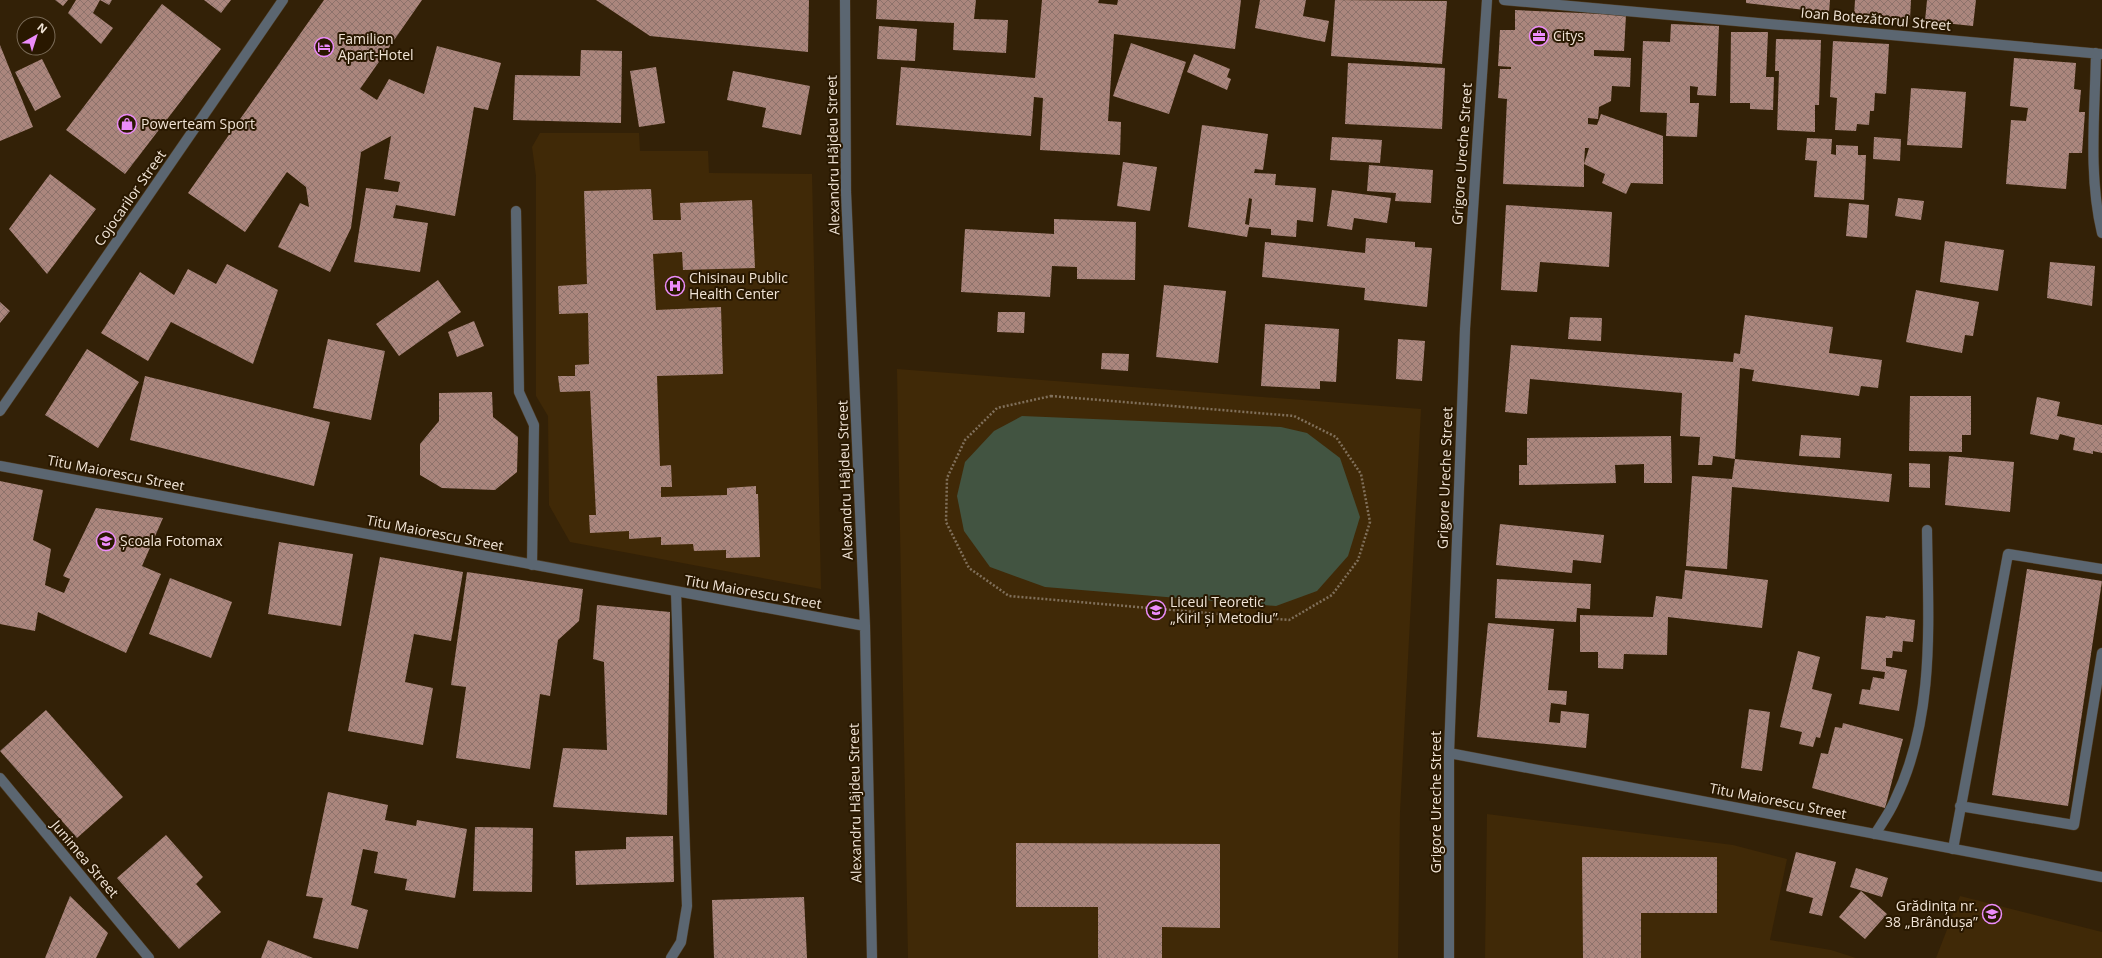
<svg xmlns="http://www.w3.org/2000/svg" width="2102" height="958" font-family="'Open Sans',sans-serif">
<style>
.built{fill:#402907}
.garden{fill:#425441}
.building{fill:url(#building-cross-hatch);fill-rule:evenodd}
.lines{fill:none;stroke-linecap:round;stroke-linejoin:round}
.lane-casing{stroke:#4e3c24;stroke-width:11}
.street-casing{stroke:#4e3c24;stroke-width:11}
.path{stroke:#80705b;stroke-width:2.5;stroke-dasharray:2 2;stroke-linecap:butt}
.lane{stroke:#5b6671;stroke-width:10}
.street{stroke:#5b6671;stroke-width:10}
.labels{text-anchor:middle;stroke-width:4;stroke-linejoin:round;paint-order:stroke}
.street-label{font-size:14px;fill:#f1e4d6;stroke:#291800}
.poi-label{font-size:14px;fill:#f1e4d6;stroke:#291800;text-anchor:start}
</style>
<defs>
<pattern id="building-cross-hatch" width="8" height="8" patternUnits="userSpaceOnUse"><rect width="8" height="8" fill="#ab867d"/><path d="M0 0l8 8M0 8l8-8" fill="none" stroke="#8d726b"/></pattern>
</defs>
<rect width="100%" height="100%" fill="#332107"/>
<path class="built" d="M540,133H639L640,151H708L709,173L812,174L821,589L570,542L549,505L548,416L536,396V176L532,147Z
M897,369L1421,409L1400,812L1398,958H908Z
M1487,814L1733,845L1787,859L1770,940L1831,950L1856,958H1485Z
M1960,896L2102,932V958H1936Z"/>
<path class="garden" d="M1022,416L1281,427L1307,433L1340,458L1360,517L1348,556L1317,591L1276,606L1045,587L990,567L964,531L957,496L965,462L994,431Z"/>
<path class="building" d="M55,0H68L63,6Z
M76,0H112L109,5L100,0L93,13L113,28L101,44L68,13Z
M204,0H231L221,13Z
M324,0H422L360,89L377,100L389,79L424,94L437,46L501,63L488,110L474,107L455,216L396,205L393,218L428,223L420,272L354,262L366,188L398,192L400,182L384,179L391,136L361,152L351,228L330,272L278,247L300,203L309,207L306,187L287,172L245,232L188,193Z
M596,0H809L808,52L650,36Z
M877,0H976L974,19L1008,20L1006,53L953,50L954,23L876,19Z
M1042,0H1099L1098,3L1117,5L1118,0H1241L1235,49L1114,34L1108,121L1121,122L1120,155L1040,150L1043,98L1034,97L1031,136L896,125L901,67L1035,78Z
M1260,0H1306L1303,16L1329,21L1325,42L1255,28Z
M1335,0L1447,1L1442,64L1331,56Z
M1746,0H1830L1829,13L1746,3Z
M1855,0H1911L1910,19L1854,16Z
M1927,0H1976L1973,26L1925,21Z
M162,4L221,49L125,174L66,130Z
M1515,10L1626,15L1624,51L1594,50V56L1631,58L1630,87L1612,86L1611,101L1599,107L1598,119L1588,118V124L1597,125L1601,114L1663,136V184L1631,183L1626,194L1602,183L1605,174L1584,164V187L1503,184L1507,99L1498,98L1500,69H1511V67L1498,66L1500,30H1515ZM1585,148H1589L1584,164Z
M1671,24L1719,26L1716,96L1697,95L1698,87L1690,86V103H1699L1697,137L1666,136L1667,113L1640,112L1643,41L1670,42Z
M879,26L917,29L915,61L877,59Z
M1731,32H1768L1766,77H1774L1773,110L1750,109V103H1730Z
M1776,39L1821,40L1819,105H1815V132L1777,130L1779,71H1775Z
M1833,41L1889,44L1886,94L1875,93L1874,111H1870L1869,125L1857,124L1856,131L1835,130L1837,98L1830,97Z
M1131,43L1186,62L1169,114L1113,96Z
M0,45L33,127L0,141Z
M581,50L622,51L621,123L513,120L515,75L580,76Z
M1194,54L1230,69L1227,77L1231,79L1227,90L1187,72Z
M2014,58L2076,63L2074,89L2081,90L2079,112H2085L2082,153H2069L2066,189L2006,184L2011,120L2026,121L2028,108L2010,106Z
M42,59L61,97L35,111L15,72Z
M1348,63L1445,68L1442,129L1345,124Z
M656,67L665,123L639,127L630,71Z
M733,71L810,86L801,135L762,127L766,108L727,100Z
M1911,88L1966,92L1962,148L1907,145Z
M1202,125L1268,134L1263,170L1255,169L1254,173L1276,174L1275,185L1316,188L1313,222L1297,220L1296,237L1271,235V229L1249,227L1247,237L1188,227ZM1249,198L1252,199L1249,225L1245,224Z
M1332,137L1382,140L1380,163L1330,160Z
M1874,137L1901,139L1900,161L1873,159Z
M1807,138L1832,139L1831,154L1836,155V145L1858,146V155H1866L1864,200L1814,197L1817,161L1805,160Z
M1123,162L1157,167L1150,211L1117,206Z
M1369,165L1433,170L1431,203L1395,201L1396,193L1367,191Z
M50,174L96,209L47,274L9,229Z
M651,189L653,220H681L680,203L752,200L755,268L683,270L682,252L653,254L656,310L721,307L723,374L657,376L660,466L671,465L672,487H661V497L727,495V488L756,486V494H758L760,557L726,558V550L694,551L693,544L661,545V537L629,539V531L590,533L589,515H596L590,391L560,392L558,376H575V365L589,364L588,313L559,314L558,286L587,284L584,191Z
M1332,190L1391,198L1387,223L1354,218L1352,230L1327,226Z
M1898,198L1924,201L1921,220L1895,216Z
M1849,203L1869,205L1867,238L1846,236Z
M1506,205L1612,212L1609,267L1540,262L1537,292L1501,290Z
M1054,219L1136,222L1135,280L1077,279V267L1052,266L1050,297L961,292L965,229L1054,234Z
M1366,238L1415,242V247L1432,248L1427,307L1364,300L1365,288L1262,277L1265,242L1365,253Z
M1945,241L2004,250L1998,291L1940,282Z
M2050,262L2095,266L2092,306L2047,298Z
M227,264L278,290L253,364L171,322L148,361L101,333L140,272L174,295L188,269L216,284Z
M438,280L461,312L399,356L376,324Z
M1164,285L1226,291L1218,363L1156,357Z
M1916,290L1979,302L1973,336L1965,335L1962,353L1906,342Z
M0,302L10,311L0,323Z
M998,312H1025L1024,333L997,332Z
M1745,315L1833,327L1829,353L1882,360L1878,388L1861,386L1859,396L1752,381L1754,370L1740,368L1735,459L1892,474L1889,502L1732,487L1727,569L1686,566L1692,476L1732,479L1735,459L1713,456L1712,465H1698L1700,437L1680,436L1682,393L1530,379L1527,414L1505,412L1511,345L1733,362L1734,353L1740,354Z
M1570,317L1602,318L1601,341L1568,339Z
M474,321L484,346L457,357L448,332Z
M1265,324L1339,329L1336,382L1320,381V389L1261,386Z
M328,339L385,351L371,420L313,408Z
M1398,339L1425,341L1422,381L1396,379Z
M87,349L139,382L98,448L45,415Z
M1102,353L1129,354L1128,371L1101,369Z
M145,376L330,422L314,486L130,440Z
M492,392L493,417L518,437L517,472L495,490L442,488L420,475V444L439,421V393Z
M1910,396H1971V435H1962V452L1909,451Z
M2037,397L2060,402L2057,416L2102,425V453L2093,451V454L2073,450L2075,438L2060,434L2058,440L2030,434Z
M1801,435L1841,438L1840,458L1799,456Z
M1671,436L1672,483H1644V464L1615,465L1616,483L1519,485V465H1527V438Z
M1949,456L2014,462L2010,512L1945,505Z
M1909,463L1930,464V488L1909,487Z
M0,481L43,490L33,540L51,549L45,585L64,593L70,579L63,576L96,508L163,518L142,566L161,574L126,653L38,612L35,631L0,624Z
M1500,524L1604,535L1601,563L1573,560L1572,573L1496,565Z
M279,542L353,554L341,626L268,614Z
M380,557L463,572L451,641L414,634L405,682L433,688L423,745L348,731Z
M2027,569L2102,581L2068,806L1992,795Z
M1685,570L1768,580L1762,628L1668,617L1667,655L1624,654L1623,669L1598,668V652H1580V615L1653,617L1656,596L1682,599Z
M467,572L583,589L579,621L558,640L550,696L540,694L530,769L456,758L466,687L451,685Z
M170,578L232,602L211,658L149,634Z
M1497,579L1591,584L1590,609L1577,608L1576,622L1495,618Z
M597,605L670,612L667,815L553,807L563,748L607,750L604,662L593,659Z
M1866,616L1885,618L1886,616L1915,620L1913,642L1903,641L1902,652L1893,651L1892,658H1886V666L1907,670L1899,711L1859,704L1862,689L1870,690L1873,677L1884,679L1885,672L1861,669Z
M1488,623L1554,629L1548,690L1567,691L1566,705L1551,703L1549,722L1560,723L1561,711L1589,714L1586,748L1477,737Z
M1798,651L1820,657L1812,689L1832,694L1820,738L1816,737L1813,747L1799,744L1802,732L1780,727Z
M1749,709L1770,712L1762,771L1741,768Z
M46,710L123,797L77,838L0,751Z
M1843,723L1903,739L1885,808L1812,788L1821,753L1828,754L1835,727L1842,728Z
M328,792L388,805L385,820L416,826L417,820L467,829L455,898L405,890L407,879L374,873L378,852L363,849L351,905L368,910L358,949L313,938L323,898L306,896Z
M475,827L533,828L532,892L473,891Z
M166,835L203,877L196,884L221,912L179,949L117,878Z
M673,836L674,882L576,885L575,851L626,849V837Z
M1016,843L1220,844V928L1162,927V958H1098V907H1016Z
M1796,852L1836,862L1822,916L1809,913L1813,898L1786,891Z
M1582,857H1717V913H1641V958H1583Z
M1856,868L1888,878L1882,897L1850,887Z
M1861,891L1887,914L1865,939L1839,917Z
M70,896L108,933L96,958H45Z
M804,897L807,958H714L712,900Z
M268,940L313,958H261Z"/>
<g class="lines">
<g class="lane-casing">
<path id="lane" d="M516,211L519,392L534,425L532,565
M1960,806L2074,825L2102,653
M1875,834C1882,823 1890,812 1895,800C1936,716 1928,620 1927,530
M1953,849L2008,554L2102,569
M671,958L681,942L687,906L676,592"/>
</g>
<g class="street-casing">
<path id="street" d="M845,0L846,192L865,626L872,958
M1504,0L2102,54
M2096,53C2095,112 2088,175 2102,233
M0,411L283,0
M0,466L865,626
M1449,753L2102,877
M0,778L149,958
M1449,958V753L1465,329L1487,0"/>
</g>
<path class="path" d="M1051,396L1294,416L1336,437L1361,474L1370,522L1358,560L1332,595L1289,620L1009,596L969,568L946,522L947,478L965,440L997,408Z"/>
<use href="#lane" class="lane"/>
<use href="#street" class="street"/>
</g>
<defs>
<g id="office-ring" transform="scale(1)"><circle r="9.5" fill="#291800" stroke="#ec8cfa" stroke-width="1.5"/><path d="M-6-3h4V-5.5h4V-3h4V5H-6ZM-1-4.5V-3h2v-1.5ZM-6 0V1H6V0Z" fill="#ec8cfa"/></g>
<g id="hotel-ring" transform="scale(1)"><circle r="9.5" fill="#291800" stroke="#ec8cfa" stroke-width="1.5"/><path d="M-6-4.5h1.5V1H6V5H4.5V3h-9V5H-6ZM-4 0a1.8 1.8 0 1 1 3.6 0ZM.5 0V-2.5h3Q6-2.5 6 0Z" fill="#ec8cfa"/></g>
<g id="shop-ring" transform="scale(1)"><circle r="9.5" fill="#291800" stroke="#ec8cfa" stroke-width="1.5"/><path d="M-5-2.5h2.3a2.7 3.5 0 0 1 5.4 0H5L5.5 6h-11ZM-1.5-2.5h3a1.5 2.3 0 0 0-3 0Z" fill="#ec8cfa"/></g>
<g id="hospital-ring" transform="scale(1)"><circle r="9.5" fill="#291800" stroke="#ec8cfa" stroke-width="1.5"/><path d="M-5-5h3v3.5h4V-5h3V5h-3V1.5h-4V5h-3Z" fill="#ec8cfa"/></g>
<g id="school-ring" transform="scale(1)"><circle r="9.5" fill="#291800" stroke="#ec8cfa" stroke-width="1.5"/><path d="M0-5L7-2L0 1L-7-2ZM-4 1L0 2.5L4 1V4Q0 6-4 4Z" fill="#ec8cfa"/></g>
</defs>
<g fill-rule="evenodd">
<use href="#office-ring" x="1539" y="36"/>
<use href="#hotel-ring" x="324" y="47"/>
<use href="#shop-ring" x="127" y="124"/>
<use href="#hospital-ring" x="675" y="286"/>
<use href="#school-ring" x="106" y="541"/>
<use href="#school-ring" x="1156" y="610"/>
<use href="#school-ring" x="1992" y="914"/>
</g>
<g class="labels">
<g class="street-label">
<text transform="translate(1876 19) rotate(5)" y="5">Ioan Botezătorul Street</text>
<text transform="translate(1462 154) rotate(-86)" y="5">Grigore Ureche Street</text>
<text transform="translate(833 155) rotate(-91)" y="5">Alexandru Hâjdeu Street</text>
<text transform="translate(130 198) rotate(-55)" y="5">Cojocarilor Street</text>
<text transform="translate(116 473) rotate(11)" y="5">Titu Maiorescu Street</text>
<text transform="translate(1445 478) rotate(-88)" y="5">Grigore Ureche Street</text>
<text transform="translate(845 480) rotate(-92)" y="5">Alexandru Hâjdeu Street</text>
<text transform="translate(435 533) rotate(11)" y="5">Titu Maiorescu Street</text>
<text transform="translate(753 592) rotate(10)" y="5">Titu Maiorescu Street</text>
<text transform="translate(1778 801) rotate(11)" y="5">Titu Maiorescu Street</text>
<text transform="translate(1436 802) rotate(-90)" y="5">Grigore Ureche Street</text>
<text transform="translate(855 803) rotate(-91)" y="5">Alexandru Hâjdeu Street</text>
<text transform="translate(85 859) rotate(50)" y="5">Junimea Street</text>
</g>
<g class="poi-label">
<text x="1553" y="41">Citys</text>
<text x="338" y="44">Familion<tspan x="338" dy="16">Apart-Hotel</tspan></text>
<text x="141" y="129">Powerteam Sport</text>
<text x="689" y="283">Chisinau Public<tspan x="689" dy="16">Health Center</tspan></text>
<text x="120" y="546">Școala Fotomax</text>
<text x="1170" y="607">Liceul Teoretic<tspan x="1170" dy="16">„Kiril și Metodiu”</tspan></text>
<text x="1978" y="911" text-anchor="end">Grădinița nr.<tspan x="1978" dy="16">38 „Brândușa”</tspan></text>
</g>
</g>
<g transform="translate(36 36) rotate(39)"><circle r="19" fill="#291800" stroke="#796a56"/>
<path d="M0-3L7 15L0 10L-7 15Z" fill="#ec8cfa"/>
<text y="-6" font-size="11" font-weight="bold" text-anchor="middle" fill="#f1e4d6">N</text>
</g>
</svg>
